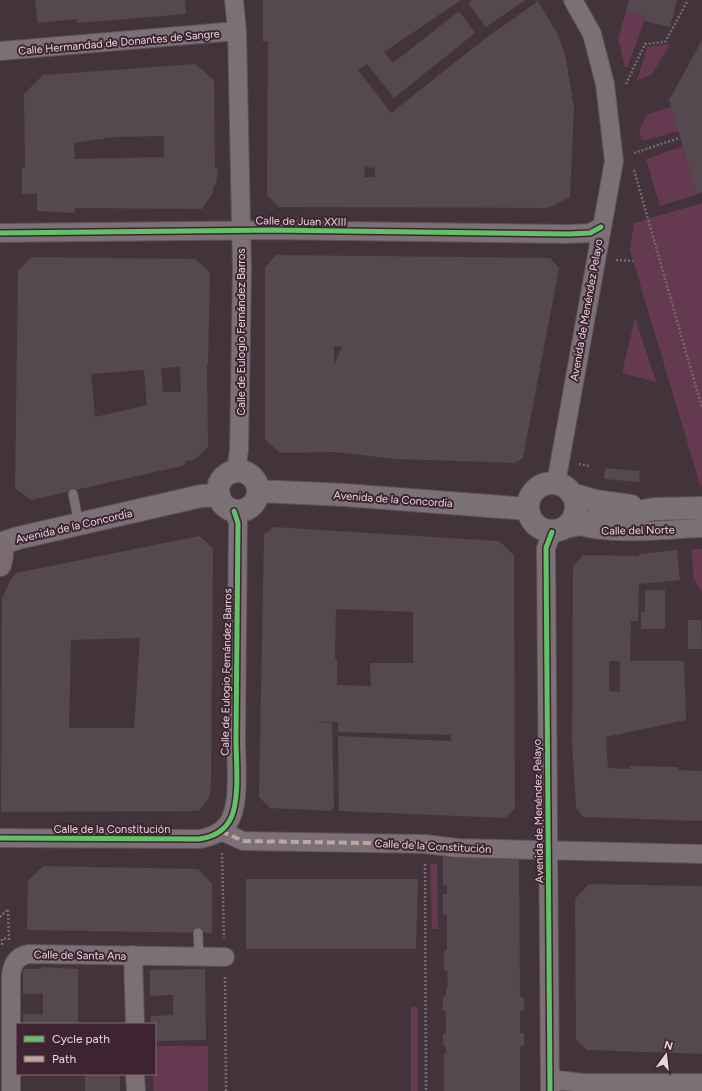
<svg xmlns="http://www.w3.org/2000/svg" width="702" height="1091" font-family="Figtree,sans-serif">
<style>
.green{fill:#653950}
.building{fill:#55484e;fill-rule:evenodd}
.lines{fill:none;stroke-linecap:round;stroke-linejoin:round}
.lane-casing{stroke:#5e5257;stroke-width:10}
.street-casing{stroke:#5e5257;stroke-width:20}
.secondary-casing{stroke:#5e5257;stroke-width:24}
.primary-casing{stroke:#5e5257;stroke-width:24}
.path{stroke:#746a6f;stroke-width:2.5;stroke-dasharray:2 2;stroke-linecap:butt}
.lane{stroke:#7b7075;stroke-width:9}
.street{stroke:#7b7075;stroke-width:18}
.secondary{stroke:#7b7075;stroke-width:22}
.primary{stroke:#7b6a72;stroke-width:22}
.quiet{stroke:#c0a59a;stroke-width:4;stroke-dasharray:8 4;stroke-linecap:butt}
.cycleway-casing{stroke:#3e2431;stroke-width:8}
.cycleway{stroke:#61c268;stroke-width:5}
.labels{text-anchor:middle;stroke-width:4;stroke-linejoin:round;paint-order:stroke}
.street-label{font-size:11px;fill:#e7d6dd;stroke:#3e2431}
</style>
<rect width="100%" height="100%" fill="#43343b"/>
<path class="green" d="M626,11L646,16L628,66L625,68L618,39Z
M670,44L652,74L637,81L647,47Z
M672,107L679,131L642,141L639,132L647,114Z
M683,146L698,194L660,206L646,159Z
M702,203V485H700L630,250L634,223Z
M635,317L656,381V382L622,373Z
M691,549H702V592L694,579Z
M430,864H437L438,929H432Z
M411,1007H418V1091H411Z
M155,1046H208V1091H153Z"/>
<path class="building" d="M35,0H185L186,14L77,23L76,19L38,23Z
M263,0H461L384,52L393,63L459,11L475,33L394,98L367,64L358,70L391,113L482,41L538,1L557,33L565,54L574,108L570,197L551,207L546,208L279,207L267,195L268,41L263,42ZM365,167L375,168V177H364Z
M472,0H525L486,27L468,3Z
M629,0H677L670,27L644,21L646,16L626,11Z
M702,40V192L697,194L669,100Z
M195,64L214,80L215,168L218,169L216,185H214L212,194L202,209L75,208V213L37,211V194H22V168H25L24,94L43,75ZM164,136V157L75,159L74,143L114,137Z
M276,255L550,258L559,268L523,458L515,463L395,459L334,452L280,453L265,439V268ZM334,346L342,347L334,365Z
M31,257L195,259L210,272L208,364L207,365L208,447L194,460L185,461V465L177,467L31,500L15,488L18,271ZM180,367L181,392H163L161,368ZM144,370L147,405L95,417L91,374Z
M605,468L640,471L639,482L604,479Z
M274,527L499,541L514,555L515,808L506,818L339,811L338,736L451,741V735L338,732V722H311L332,723L334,808H332V811L270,808L259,797L264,534ZM336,609L413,612V663H370L371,686L337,685V659L335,658Z
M199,536L213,548L211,785L209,798L199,811L1,812L2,598L10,581L16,573ZM140,638L134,728H69L71,640Z
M677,550L680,580L639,584L638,621H631L630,661H684L686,720L606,737L608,768L630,769V766H637L678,767L679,770L702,771V821L583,817L576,808L572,744L573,567L583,555L639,556V554ZM609,661H620V692L609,691Z
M645,590H665V629H641V612H645Z
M688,620H701L702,649H688Z
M443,856L449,858L519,857L520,996L524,999V1011H520V1033H524V1045L520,1047V1091H444V1054H446V1047L443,1044V1033H446V1011H443V997L446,995V988L448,987L447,970L444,971V950H447V915H443V894H447V885H443Z
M43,866L198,869L212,884V933L27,930L28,881Z
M246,879H418L416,949H246Z
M589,884L702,886V1054L587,1050L576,1040L575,899Z
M41,967L78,969V1024H23V1014H43V994H23V969H41Z
M205,969L206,1040L155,1041V1024H151V1016L173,1015V995L150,996V970Z
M85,1074H120V1091H85Z"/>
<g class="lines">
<g class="lane-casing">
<path id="lane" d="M73,494L79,524
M198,933L199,956"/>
</g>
<g class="street-casing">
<path id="street" d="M234,0L237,31L242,270L239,450L236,472
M0,51L237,31
M0,233L269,230L569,234L590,233L601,227
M556,483L614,161L605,84L592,34L573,0
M580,526C612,536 667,529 702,528
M221,831L243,841L425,844L457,848L702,854
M0,838L199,839C213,837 225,831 231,818C240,798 236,762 236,739C237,667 237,595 238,523L234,511
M133,955L135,1024
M135,1074L136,1091
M550,1079L583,1083H702
M11,1091V976C12,964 17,956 29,954L225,957
M550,1091L546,548L552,532"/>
</g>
<g class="secondary-casing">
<path id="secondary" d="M218 491a20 20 0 1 1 40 0a20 20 0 1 1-40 0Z
M528 507a24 24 0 1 1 48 0a24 24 0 1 1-48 0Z
M258,491L345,495L528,509
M572,494L595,501L631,506
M566,527L654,509L702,508
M0,544L18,538L201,496L219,495"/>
</g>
<g class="primary-casing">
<path id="primary" d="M0,546L2,555L0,565"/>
</g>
<path class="path" d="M626,84L645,44L665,42L688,0
M634,153L679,138
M634,170L702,408
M616,260L633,261
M579,464L590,466
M222,853L224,938
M425,864L426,1091
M8,910L9,942
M0,917L7,910
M2,945V939L8,938
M225,977L226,1091"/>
<use href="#lane" class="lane"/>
<use href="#street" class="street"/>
<use href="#secondary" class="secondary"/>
<use href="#primary" class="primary"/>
<path class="quiet" d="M221,831L243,841L425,844L457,848"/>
<g class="cycleway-casing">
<path id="cycleway" d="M0,233L269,230L569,234L590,233L601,227
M0,838L199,839C213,837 225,831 231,818C240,798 236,762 236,739C237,667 237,595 238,523L234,511
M550,1091L546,548L552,532"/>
</g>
<use href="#cycleway" class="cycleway"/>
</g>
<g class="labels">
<g class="street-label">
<text transform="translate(119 42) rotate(-5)" y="4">Calle Hermandad de Donantes de Sangre</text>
<text transform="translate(301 221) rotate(1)" y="4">Calle de Juan XXIII</text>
<text transform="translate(586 310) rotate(-80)" y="4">Avenida de Menéndez Pelayo</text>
<text transform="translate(241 332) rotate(-90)" y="4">Calle de Eulogio Fernández Barros</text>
<text transform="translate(393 499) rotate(4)" y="4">Avenida de la Concordia</text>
<text transform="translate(74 526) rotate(-13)" y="4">Avenida de la Concordia</text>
<text transform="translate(638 530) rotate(-1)" y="4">Calle del Norte</text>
<text transform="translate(226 672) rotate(-89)" y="4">Calle de Eulogio Fernández Barros</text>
<text transform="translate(538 811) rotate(-91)" y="4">Avenida de Menéndez Pelayo</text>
<text x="112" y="833">Calle de la Constitución</text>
<text transform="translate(433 846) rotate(3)" y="4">Calle de la Constitución</text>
<text transform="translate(80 955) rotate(1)" y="4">Calle de Santa Ana</text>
</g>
</g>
<rect x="16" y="1023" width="140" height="52" fill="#3e2431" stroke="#826b76"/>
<rect x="24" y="1036" width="20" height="6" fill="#61c268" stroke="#826b76"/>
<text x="52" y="1043" font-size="12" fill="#e7d6dd">Cycle path</text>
<rect x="24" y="1056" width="20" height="6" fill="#c0a59a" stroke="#826b76"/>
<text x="52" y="1063" font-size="12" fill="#e7d6dd">Path</text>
<g transform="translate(666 1055) rotate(15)" stroke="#3e2431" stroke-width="3" paint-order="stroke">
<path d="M0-3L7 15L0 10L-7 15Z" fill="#e7d6dd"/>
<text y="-6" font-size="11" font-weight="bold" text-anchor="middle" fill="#e7d6dd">N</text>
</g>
</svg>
